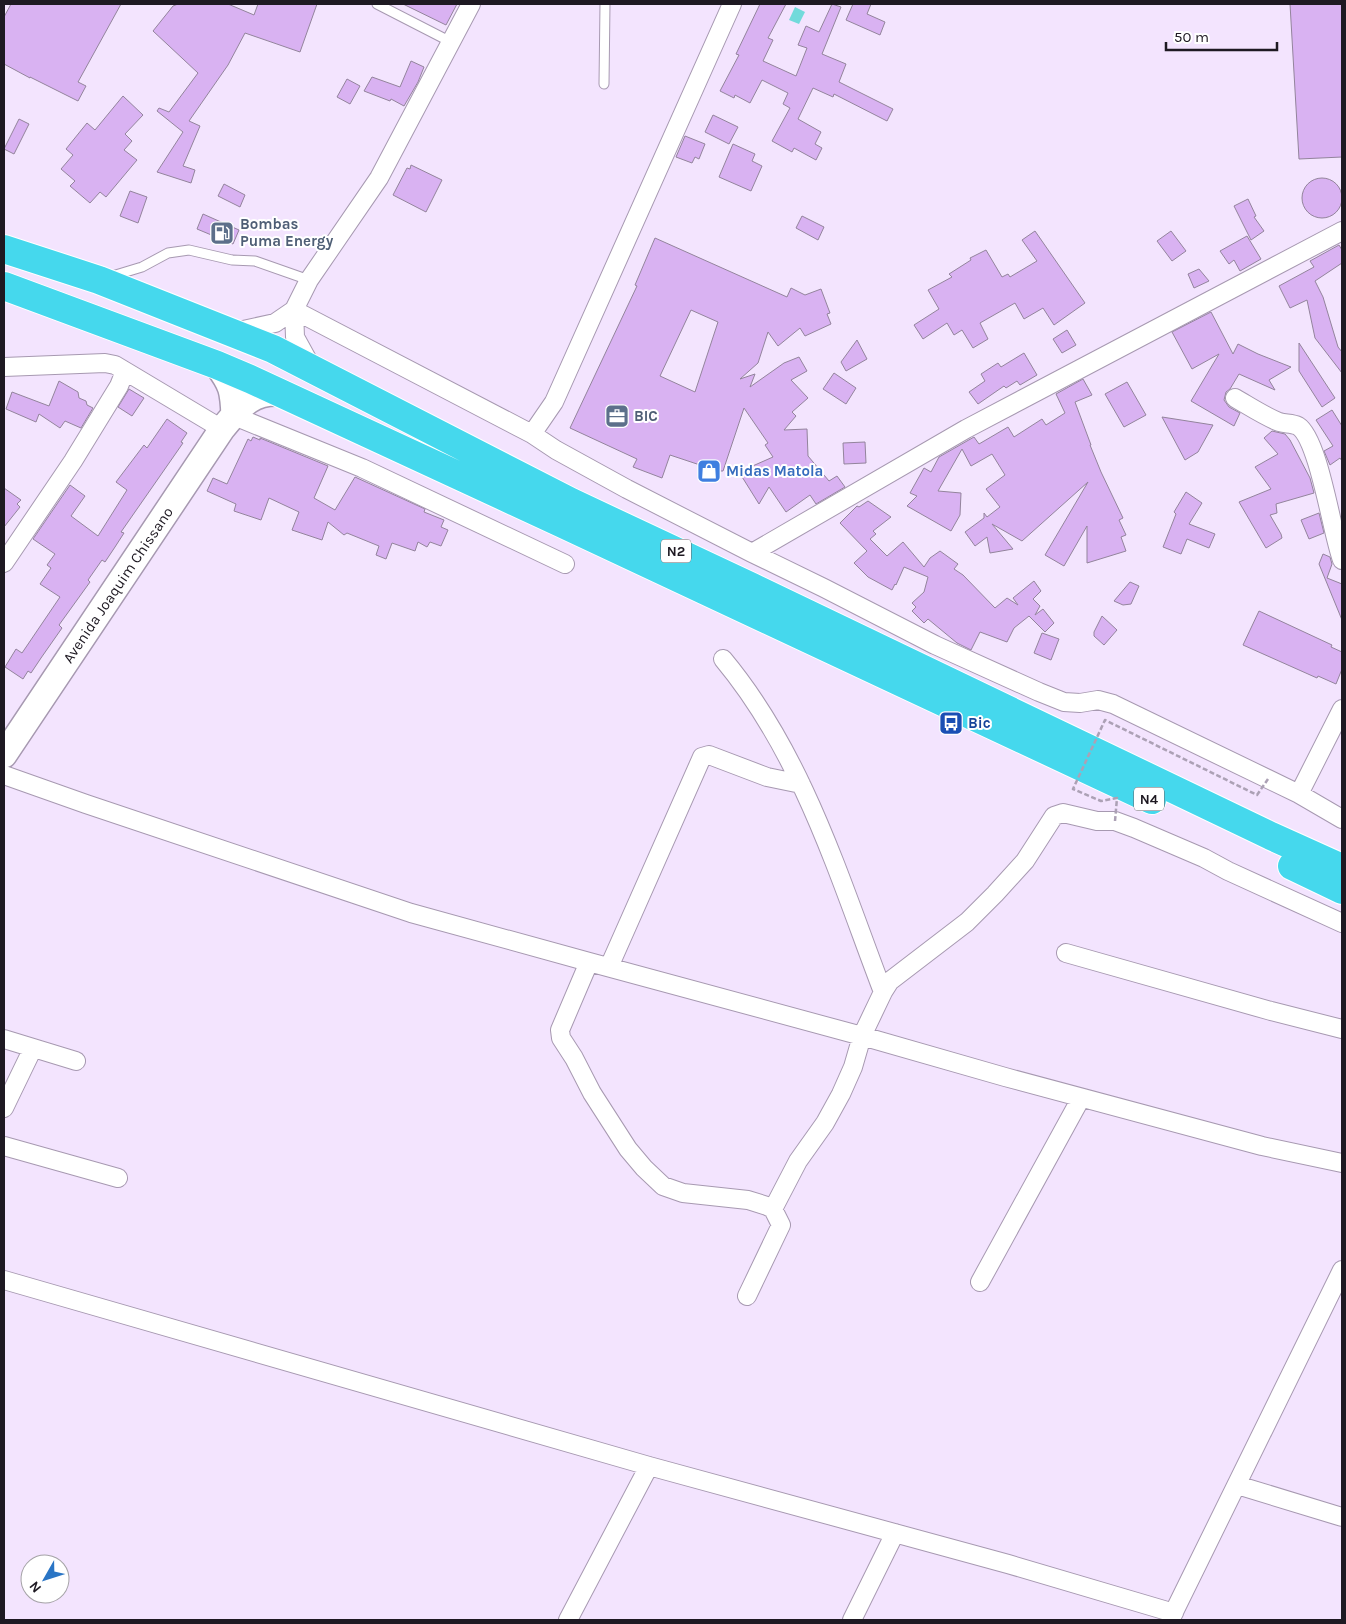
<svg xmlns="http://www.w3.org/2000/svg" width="1346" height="1624" font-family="Karla,sans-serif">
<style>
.water{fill:#72dadb}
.building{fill:#d9b2f2;stroke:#93849c;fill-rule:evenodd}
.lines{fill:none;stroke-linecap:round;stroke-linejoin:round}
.lane-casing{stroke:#a799b1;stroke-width:11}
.street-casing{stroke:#a799b1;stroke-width:20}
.secondary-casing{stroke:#a799b1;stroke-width:28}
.highway-casing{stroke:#fff;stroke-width:30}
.lane{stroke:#fff;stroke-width:9}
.street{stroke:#fff;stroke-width:18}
.secondary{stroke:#fff;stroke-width:25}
.highway{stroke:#45d8ed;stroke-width:28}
.path-bridge{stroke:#aca1b5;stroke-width:2.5;stroke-dasharray:5 2.5;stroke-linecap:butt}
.labels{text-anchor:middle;stroke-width:4;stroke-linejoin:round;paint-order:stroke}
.shield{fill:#fff;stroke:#625e64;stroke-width:1}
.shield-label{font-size:14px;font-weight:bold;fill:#1e1922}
.service-label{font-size:15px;font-weight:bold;fill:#4e5e75;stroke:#fff;text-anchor:start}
.shop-label{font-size:15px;font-weight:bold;fill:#366cbe;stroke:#fff;text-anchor:start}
.street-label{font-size:15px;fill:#1e1922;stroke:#fff}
.transit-label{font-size:15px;font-weight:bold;fill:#164399;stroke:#fff;text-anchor:start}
</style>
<rect width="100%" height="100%" fill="#f3e4fe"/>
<path class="water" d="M795,7L805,12L799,24L789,20Z"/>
<path class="building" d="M11,4H121L78,82L86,86L78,101L30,77V78L4,64V17Z
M178,4H228L254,15L258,4H317L300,52L245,33L228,65L189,121L200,126L183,166L195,170L191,183L157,172L183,132L157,111L159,108L169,112L198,73L153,31L173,6Z
M403,4H457L446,25Z
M760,4H786L768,38L773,40L763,61L796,76L807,48L798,45L806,26L819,32L832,4L841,7L822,54L846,64L839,82L893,109L887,121L834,94L833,97L813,88L798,119L821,132L815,144L822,148L816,160L794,148L792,152L772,141L790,108L783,104L788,93L762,80L750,103L735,95L734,98L720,91L739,55L736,54Z
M853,4H871L867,14L885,22L880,35L846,20Z
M1290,4H1342V157L1299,159Z
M411,61L424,67L418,82L404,106L391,99L390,101L364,91L372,77L400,87Z
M347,79L360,86L350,104L337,97Z
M123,96L143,115L125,134L132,141L124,150L137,160L106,197L100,192L90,203L70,186L75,181L61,169L73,155L66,149L87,123L95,130Z
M713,115L738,127L729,144L705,132Z
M19,119L29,124L14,154L4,149Z
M685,136L705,144L699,159L695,157L692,163L676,157Z
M733,144L755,154L752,161L762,166L751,191L719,177Z
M411,165L442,180L426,212L393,195L407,168L410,169Z
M1302 198a20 20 0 1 1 40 0a20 20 0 1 1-40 0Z
M224,184L245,195L240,207L218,196Z
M130,191L147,197L138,223L120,216Z
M1248,199L1256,216L1254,217L1264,231L1251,240L1234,206Z
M203,214L239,230L233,244L197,229Z
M802,216L824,227L818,240L796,228Z
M1035,231L1085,303L1054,325L1043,308L1024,319L1015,303L980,323L988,339L973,348L962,330L954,335L947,323L923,339L914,325L939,309L928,290L952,277L949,274L971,260L970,258L986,250L1002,277L1008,274L1010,277L1037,261L1022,240Z
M1171,231L1186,251L1172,261L1157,241Z
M1247,236L1261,259L1240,271L1234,260L1229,264L1220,251Z
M655,238L787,297L791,288L805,295L821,289L830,313L827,314L831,324L805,336L800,328L778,346L768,332L758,363L740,379L755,374L750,387L784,363L799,357L807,371L791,380L808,398L792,412L796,416L784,430L807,429L808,456L829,481L837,476L845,487L816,504L810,495L786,512L769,487L759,504L739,472L773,457L765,445L768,443L744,408L723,471H718L670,455L662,478L633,467L637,459L570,428L637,286L635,285ZM691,310L718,322L695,392L660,376Z
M1339,245L1342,250V263L1315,281L1323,297L1338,347L1342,352V373L1315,338L1307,300L1290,308L1279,286L1314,267L1310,261Z
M1199,269L1209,281L1194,288L1188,274Z
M1211,312L1233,354L1238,344L1258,354L1291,367L1269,380L1275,390L1239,374L1230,389L1226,392L1224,400L1229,407L1240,413L1234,426L1191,401L1219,354L1192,369L1172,332Z
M1067,330L1076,345L1062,353L1053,339Z
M857,340L867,359L846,371L841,362Z
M1299,343L1335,398L1322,407L1299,371Z
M1024,353L1037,375L1020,385L1017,381L1006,388L1004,386L978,404L969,392L985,381L981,374L998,363L1001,367Z
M834,373L856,388L846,404L823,389Z
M1083,379L1092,395L1075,402L1091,445H1090L1101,472L1123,518L1119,520L1126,535L1121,537L1126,551L1087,563V526L1064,566L1045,555L1088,482L1022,541L992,524L1013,549L990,553L987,537L975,546L965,532L984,518V513L987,517L1000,507L986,489L1005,475L992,454L971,466L962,449L938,491L961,493L960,515L951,531L907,506L917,496L910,493L924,468L931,472L939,457L974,437L979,444L1008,427L1014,437L1042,419L1046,425L1065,413L1056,394Z
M59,381L78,392L79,398L86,401L87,405L93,408L81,428L65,421L60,428L39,414L36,422L6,409L12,392L49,406Z
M1127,382L1146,415L1124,427L1105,394Z
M129,389L144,398L132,416L118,407Z
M1332,410L1342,426V461L1340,458L1330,465L1324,451L1333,446L1316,420Z
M1162,417L1213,425L1198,452L1185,460Z
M167,419L187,433L181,442L183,443L121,532L124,533L115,547L105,562L102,560L88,580L90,582L59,625L62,628L41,658L31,673L28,671L23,679L5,667L16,649L22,653L60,597L40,584L51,568L47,565L55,554L33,539L70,485L85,496L71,516L98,536L127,490L116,482L144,445L147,448Z
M1272,431L1285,434L1290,440L1310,478L1314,493L1276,504L1277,513L1270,515L1281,534L1282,538L1266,548L1239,502L1271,489L1255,467L1278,454L1264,438Z
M253,437L260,440V438L328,466L314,498L335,510L355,477L425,509L424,512L444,520L441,527L448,530L441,546L430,542L427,547L418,542L415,551L392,543L386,559L376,555L379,546L347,533L344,535L328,522L322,540L292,530L299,512L269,498L261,520L234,511L236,504L207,491L213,478L227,484L248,439L251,441Z
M865,442L866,463L844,464L843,443Z
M4,488L21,500L17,504L20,507L4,527Z
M1186,492L1202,503L1189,524L1215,534L1209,548L1187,539L1181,554L1163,547L1176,514L1174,512Z
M868,501L891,517L873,531L876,534L870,539L887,556L903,542L924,567L930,558L940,551L958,564L954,569L963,575L995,608L1007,598L1018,605L1013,598L1034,581L1041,591L1033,599L1040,606L1035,615L1043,609L1054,623L1045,632L1029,616L1014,628L1007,642L980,632L971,650L957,643L928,619L924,623L912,611L916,607L912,603L924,592L928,577L904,567L896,585L895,584L892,590L868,577L854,563L867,551L840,523L857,506L859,507Z
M1319,513L1324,533L1309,539L1301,520Z
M1323,554L1330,557L1332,564L1327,578L1342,584V620L1319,564Z
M1130,582L1139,586L1131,604L1123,605L1114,601Z
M1259,611L1332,645L1331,647L1342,652V669L1336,684L1318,676L1317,678L1243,645Z
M1102,616L1117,630L1104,645L1094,636V632Z
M1042,633L1059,639L1051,660L1034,653Z"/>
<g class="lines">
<g class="lane-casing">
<path id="lane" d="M377,4L451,42
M604,84L605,4
M109,277L142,267L168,253L189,250L232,260L255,261L309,280"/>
</g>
<g class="street-casing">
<path id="street" d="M294,310L532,434L556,450L627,489L752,553L824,588L935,645L1039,692L1064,702L1080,703L1098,700L1113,704L1299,794L1342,819
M294,310L295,337L312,368
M234,332L275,323L294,310L309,280L379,178L471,4
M4,367L105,363L115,365L222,429
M1235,398C1249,406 1264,416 1279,422C1285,424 1292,423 1298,426C1319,439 1332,534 1342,560
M234,416L362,468L565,564
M532,434L554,402L732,4
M752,553L966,429L1342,231
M4,563L73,461L119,386L125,371
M723,659C803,755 839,877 883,992
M4,775L86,804L411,913L589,962L862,1036L1005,1077L1262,1146L1342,1163
M1299,794L1342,709
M1066,953L1271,1011L1342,1029
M589,962L560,1030L561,1038L574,1058L592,1093L628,1149L644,1168L663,1186L683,1193L748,1200L767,1206L773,1209L781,1225L747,1296
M609,967L702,757L709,755L767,777L801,784
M4,1039L76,1061
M4,1108L33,1048
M4,1146L118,1178
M773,1209L798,1161L825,1123L841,1094L853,1067L862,1036L883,992L890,981L967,922L995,894L1025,861L1054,816L1063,813L1097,821H1115L1134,828L1204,858L1228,871L1342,923
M4,1280L649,1466L1008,1564L1174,1613
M980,1282L1081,1098
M1237,1485L1342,1517
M568,1620L649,1466
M852,1620L895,1533
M1170,1620L1342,1270"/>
</g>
<g class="secondary-casing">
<path id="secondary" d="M217,365C232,385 233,391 234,416
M4,755L222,429C240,408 249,392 279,393"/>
</g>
<g class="highway-casing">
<path id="highway" d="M4,249L99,280L273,349L571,502L752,587L1271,836L1342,868
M4,286L217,365L250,379L563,524L1152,800
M1292,866L1342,890"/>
</g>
<use href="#lane" class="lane"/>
<use href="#street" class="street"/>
<use href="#secondary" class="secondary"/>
<use href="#highway" class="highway"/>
<path class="path-bridge" d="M1115,821L1117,798L1101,801L1073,789L1105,720L1257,795L1268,779"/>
</g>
<defs>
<g id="fuel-square" transform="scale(1.25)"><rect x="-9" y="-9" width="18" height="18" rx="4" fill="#5c6f8a" stroke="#fff"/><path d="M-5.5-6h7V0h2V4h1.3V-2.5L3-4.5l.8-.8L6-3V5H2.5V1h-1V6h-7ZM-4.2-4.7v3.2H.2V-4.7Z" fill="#fff"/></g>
<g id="office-square" transform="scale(1.25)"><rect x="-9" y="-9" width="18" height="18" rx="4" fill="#5c6f8a" stroke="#fff"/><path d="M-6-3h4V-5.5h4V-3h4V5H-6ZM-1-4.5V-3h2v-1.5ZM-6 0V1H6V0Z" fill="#fff"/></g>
<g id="shop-square" transform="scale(1.25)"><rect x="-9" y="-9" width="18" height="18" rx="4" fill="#3f7fe0" stroke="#fff"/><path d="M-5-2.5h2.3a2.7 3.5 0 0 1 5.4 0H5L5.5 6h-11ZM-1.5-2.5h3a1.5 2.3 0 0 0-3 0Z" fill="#fff"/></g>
<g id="bus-square" transform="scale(1.25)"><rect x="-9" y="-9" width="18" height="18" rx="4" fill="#1a4fb4" stroke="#fff"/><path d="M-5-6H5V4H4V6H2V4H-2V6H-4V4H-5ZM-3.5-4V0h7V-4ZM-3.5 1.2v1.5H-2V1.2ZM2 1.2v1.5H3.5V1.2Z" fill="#fff"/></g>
</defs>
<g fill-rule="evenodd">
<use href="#fuel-square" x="222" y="233"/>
<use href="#office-square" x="617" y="416"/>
<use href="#shop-square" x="709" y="471"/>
<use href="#bus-square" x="951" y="723"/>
</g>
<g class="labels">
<g class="shield">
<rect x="661" y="539.5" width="30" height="23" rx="4"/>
<rect x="1134" y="787.5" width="30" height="23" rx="4"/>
</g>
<g class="shield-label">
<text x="676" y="556">N2</text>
<text x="1149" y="804">N4</text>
</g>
<g class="service-label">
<text x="240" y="229">Bombas<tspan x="240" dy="17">Puma Energy</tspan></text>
<text x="634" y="421">BIC</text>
</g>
<g class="shop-label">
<text x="726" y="476">Midas Matola</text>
</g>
<g class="street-label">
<text transform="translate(118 585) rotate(-56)" y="5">Avenida Joaquim Chissano</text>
</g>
<g class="transit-label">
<text x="968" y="728">Bic</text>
</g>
</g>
<rect width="1346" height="1624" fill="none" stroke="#1e1922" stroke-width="10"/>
<g transform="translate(45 1579) rotate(231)"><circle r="24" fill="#ffffff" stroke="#a5a3a7"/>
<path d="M0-4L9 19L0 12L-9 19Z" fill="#2a75c5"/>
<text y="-8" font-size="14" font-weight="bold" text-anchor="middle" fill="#1e1922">N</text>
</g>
<path d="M1166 42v8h111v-8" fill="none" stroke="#1e1922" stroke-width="2.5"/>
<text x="1174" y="42" font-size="15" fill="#1e1922" stroke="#ffffff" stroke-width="4" paint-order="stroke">50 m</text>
</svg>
